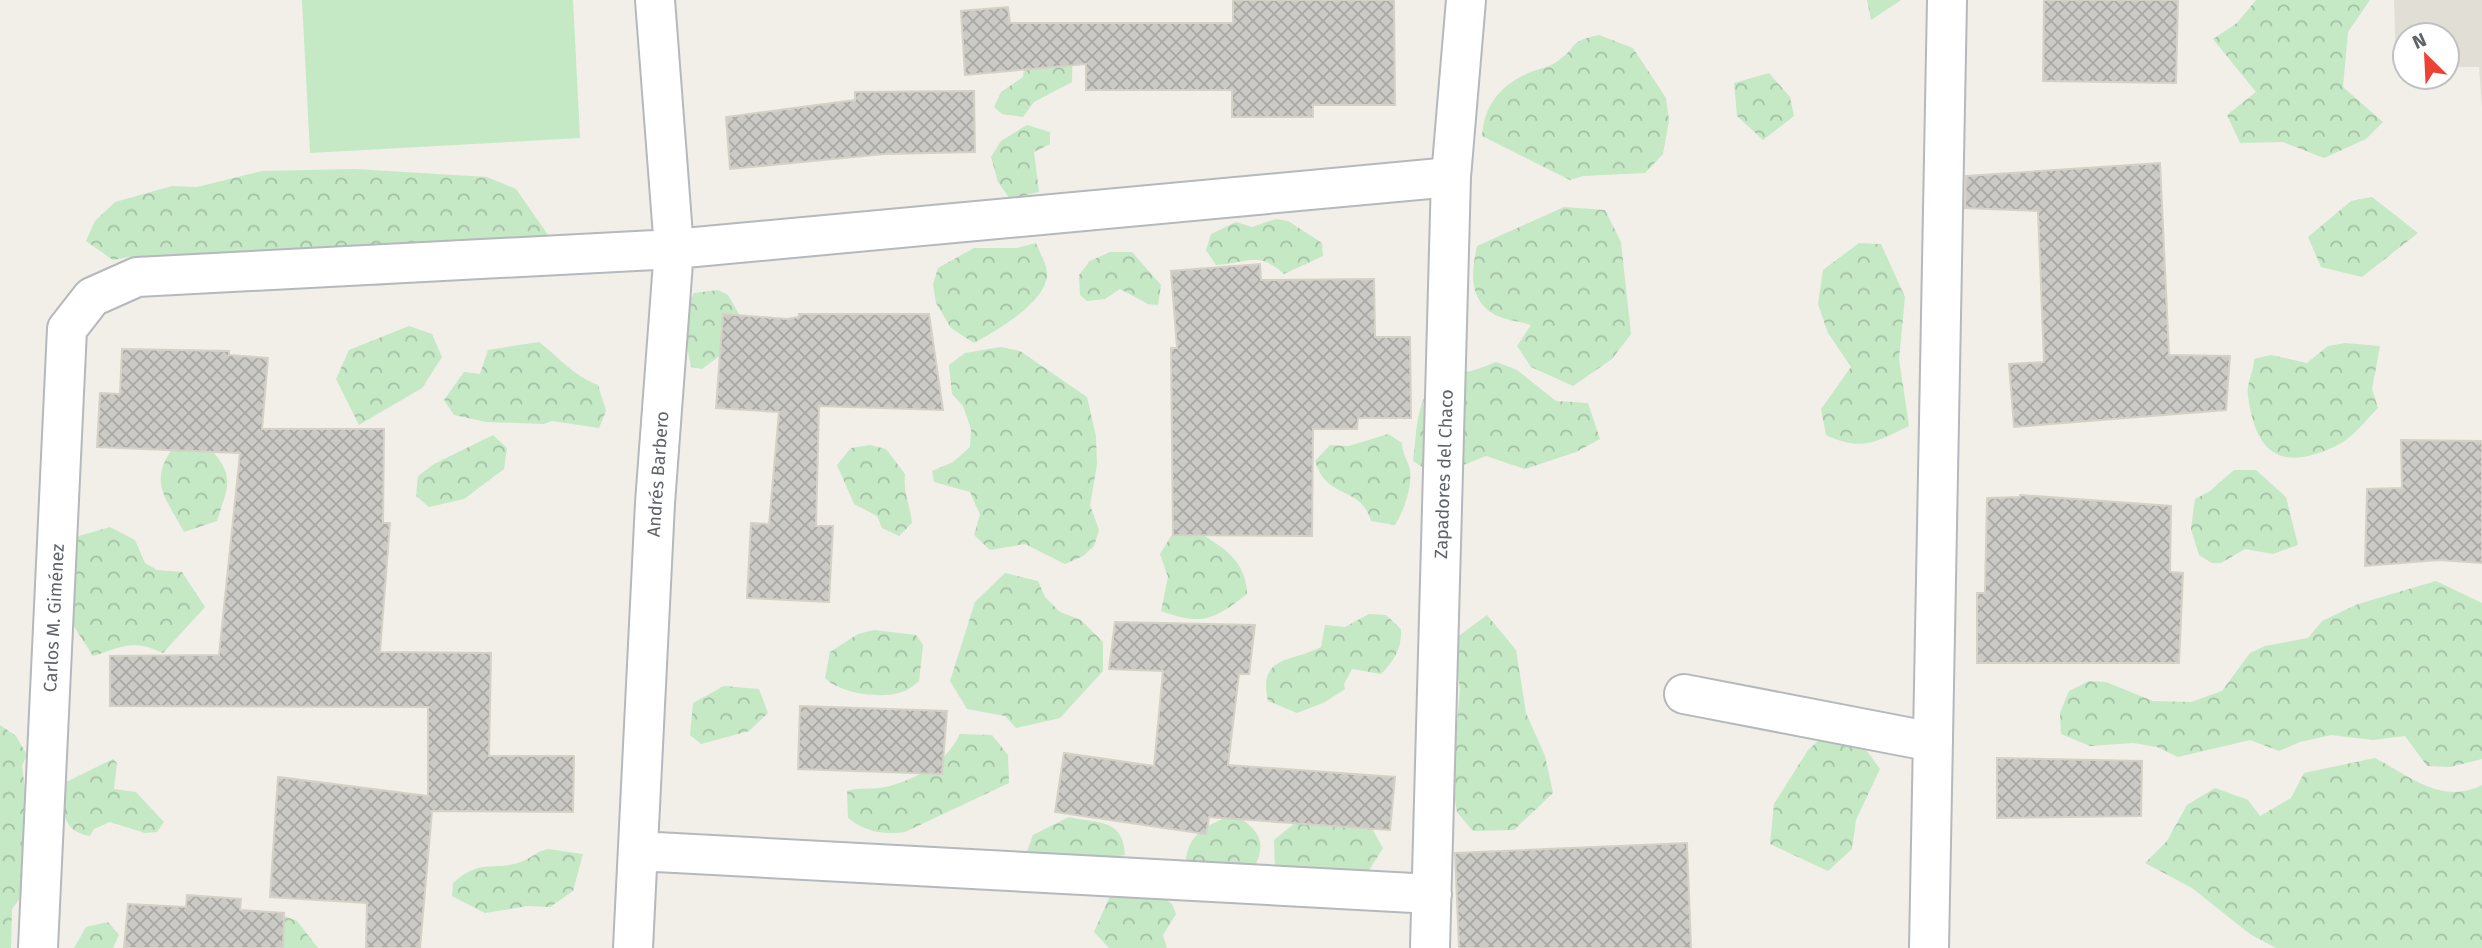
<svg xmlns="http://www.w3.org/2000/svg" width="2482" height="948" font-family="'Fira Sans',sans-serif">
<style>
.education{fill:#e1ded6}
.forest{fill:url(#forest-crowns)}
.pitch{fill:#c5e8c5}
.building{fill:url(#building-cross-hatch);stroke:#d6d1c6;stroke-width:2}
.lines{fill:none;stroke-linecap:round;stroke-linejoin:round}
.minor-casing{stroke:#b5b8bc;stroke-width:42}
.minor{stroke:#fff;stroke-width:38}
.labels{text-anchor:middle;stroke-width:7;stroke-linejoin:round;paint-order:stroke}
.street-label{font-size:18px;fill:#5f6368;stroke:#fff}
</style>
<defs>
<pattern id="forest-crowns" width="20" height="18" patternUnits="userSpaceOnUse" patternTransform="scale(1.75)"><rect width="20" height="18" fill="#c5e8c5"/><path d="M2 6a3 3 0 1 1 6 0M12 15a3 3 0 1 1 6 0" fill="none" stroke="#a3c0a4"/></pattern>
<pattern id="building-cross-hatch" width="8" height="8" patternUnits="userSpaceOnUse" patternTransform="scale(1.75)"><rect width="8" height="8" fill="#cccac5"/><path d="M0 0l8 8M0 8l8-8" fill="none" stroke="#a9a8a4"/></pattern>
</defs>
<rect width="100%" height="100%" fill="#f1efe8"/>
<path class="education" d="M2394,0H2482V107L2479,67H2447V35H2405V68H2396Z"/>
<path class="forest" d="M1867,0H1901L1871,20Z
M2256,0H2370L2348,32L2343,87L2383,122L2366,139L2324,158L2283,142L2240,143L2227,115L2256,92L2213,39L2237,23Z
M1070,23L1073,35L1072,82L1034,102L1023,117L1002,114L994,107L1001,92L1023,77L1026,54L1052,24Z
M1599,35L1633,48L1666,98L1669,120L1663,154L1645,173L1583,176L1570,180L1482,136C1485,104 1499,87 1528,73C1538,69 1551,67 1559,60C1580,45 1567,42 1599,35Z
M1769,73L1790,97L1794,116L1763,140L1737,116L1734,83Z
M1027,125L1050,132V144L1034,152L1039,192L1010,199L998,182L991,157L1001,141Z
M355,169L487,177L516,189L553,242L524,266L449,280L376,286L129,257L113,260L86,241L95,221L115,202L172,186L197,187L262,171Z
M2372,197L2418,233L2362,277L2321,267L2308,237L2351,201Z
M1564,207L1605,210L1621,242L1631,334L1612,359L1573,386L1531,367L1517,346L1531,325C1520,321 1502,320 1492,313C1468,298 1472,269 1477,246Z
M1276,219L1288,221L1322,243L1323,256L1284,274C1258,250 1248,263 1216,265L1206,250L1211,234L1236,222L1252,227Z
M1036,243C1039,252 1047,264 1047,274C1047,302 996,331 974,343L951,328L936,303L933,284L938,268L974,248H1017Z
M1859,243L1881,244L1905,297L1899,359L1909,426C1876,442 1862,452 1826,435L1821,409L1851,367L1828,333L1818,304L1823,270Z
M1110,252H1132L1161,285L1158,305L1148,304L1120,289L1105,299L1087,301L1080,295L1079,275L1090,261Z
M718,290L728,295L743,321L726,351L702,369L691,367C686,342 680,316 694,293Z
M409,326L432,334L442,357L422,388L359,425L336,379L349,350Z
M539,342C561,359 571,374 598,385L606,411L599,428L552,421L544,424L486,422L454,415L444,400L464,372L480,374L488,350Z
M2345,343L2380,346L2372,389L2378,408C2366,420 2352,438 2338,445C2282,472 2256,456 2248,396C2246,383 2254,372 2254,359L2271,355L2307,363L2328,346Z
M1001,347L1020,351L1087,397L1096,436L1097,465L1090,505L1099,530L1094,546L1083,556L1065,564L1025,544L990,550L974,535L980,515L970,492L934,482L932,471L953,462L970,447L971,429L963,406L952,394L949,365L965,353Z
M1496,362L1517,370L1556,401L1588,403L1600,439L1576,452L1525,469L1486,456L1436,476L1413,461C1417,436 1415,387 1444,378C1462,373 1478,370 1496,362Z
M1388,434L1402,443C1402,454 1408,460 1410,470C1412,489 1404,510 1395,525L1371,521C1360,484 1327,501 1315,461L1330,445L1349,446Z
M493,435L507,448L504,469L464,499L429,507L416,496L418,476L434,464Z
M870,445L886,449L905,474C903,495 910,503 912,523L899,536L882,528L877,516L854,504L837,465L851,448Z
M209,447C236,477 228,485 217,521L184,532C166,498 148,482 173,448Z
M2234,470H2256L2286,497L2298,545L2273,554L2245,549L2221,563H2212L2199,555L2191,529L2195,499L2210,491Z
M110,527L135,540L145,563L157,570L182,572L205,607L163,653C134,639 123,646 93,656L73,625L70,602L72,538Z
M1197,532C1224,547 1246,561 1247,594C1214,620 1202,626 1161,611L1168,577L1160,554L1173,533Z
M1005,573L1038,581L1045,597L1060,612L1081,620L1103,642V671L1060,718L1016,728L1005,716L967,709L950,681L975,602Z
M2436,581L2482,603V759L2450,767L2427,766L2405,736L2373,740L2331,735L2300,742L2279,751L2250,740L2178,757L2157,747L2133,743L2090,746L2061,734L2060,713L2069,691L2089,681L2106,682L2153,701L2191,702L2222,691L2250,653L2265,646L2308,638L2322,621L2358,604Z
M1369,614L1386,615L1401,629C1402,648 1394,661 1381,674L1352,669L1344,684L1345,689L1325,702L1297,713L1268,701C1258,655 1290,663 1321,647L1325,625L1345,627Z
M1487,615L1516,650L1526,713L1545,756L1553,793L1514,830L1473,831L1457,812L1452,783L1460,688L1452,641Z
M874,630L916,635L923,645L919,681C915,684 910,689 905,691C883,700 841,694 825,678L830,652L858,634Z
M724,686L759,689L768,713L749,731L701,744L690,735L693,703Z
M0,725L16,736L27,755L22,766L27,803L23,844L26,890L12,909L11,948H0Z
M1829,731L1856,736L1880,769L1856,820L1852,849L1828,871L1770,844L1774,804L1808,750Z
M960,734L992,735L1008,755L1009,783L905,832C883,835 866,832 848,818L847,791C860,787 873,790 886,787C917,779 946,763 960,734Z
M2375,758C2411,777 2442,805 2482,785V948H2276L2250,934L2192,888L2145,863L2167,841L2187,805L2215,788L2248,800L2260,816L2291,798L2304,773Z
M113,759L117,763L114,789L136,792L164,822L157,832L145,833L110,822L94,829L90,836C60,831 62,807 64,783Z
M1234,814C1262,832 1268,843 1251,874L1186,862C1187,833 1210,824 1234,814Z
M1306,814L1366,818L1383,848L1366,875L1284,889L1275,865L1274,840Z
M1069,817C1099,824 1123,818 1125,855L1098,860L1026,854L1033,835Z
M548,849L583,854L573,891L550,907L528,906L485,913L452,896L453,883C483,856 494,873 523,861C533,857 537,851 548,849Z
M1158,893L1172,904L1176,914L1163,935L1167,948H1109L1094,932L1110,896Z
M277,913L297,921L318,948H261Z
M108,922L119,935L113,948H74L86,927Z"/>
<path class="pitch" d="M302,0H573L580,138L310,153Z"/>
<path class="building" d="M1233,0H1394L1395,105H1313V117H1232V90H1086V64L965,75L961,11L1008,7L1010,23H1233Z
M2044,0H2178L2176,83L2043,81Z
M974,91L975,152L884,154L730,169L726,117L855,100V92Z
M2160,163L2169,355L2230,356L2226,410L2014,427L2009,364L2044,362L2038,211L1965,208L1966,176Z
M1260,264L1261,280L1374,279L1375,337H1410L1411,418H1358L1357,429H1313L1312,536L1173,535L1171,348H1177L1171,271Z
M723,314L787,319L799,317V314H929L943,410L819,406L816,526H833L829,602L747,598L751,523L769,524L779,412L716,408Z
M122,349L229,351V355L268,358L262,429H384L383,523H390L380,652L491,653L489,756H574L573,812L432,811L420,948H366L367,903L270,897L278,777L428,796V707L110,706V656L219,655L240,453L97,447L100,393L120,394Z
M2401,440L2482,441V563L2439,560L2365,566L2367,489L2402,488Z
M2020,495L2171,506L2170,572L2183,573L2179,663H1977V593H1985L1987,498L2020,497Z
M1115,622L1255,625L1249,674H1239L1228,765L1395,777L1390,830L1209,817L1206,834L1055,812L1064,753L1154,766L1163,671L1109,669Z
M800,706L947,711L942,774L798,769Z
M1997,758L2142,761L2141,816L1997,818Z
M1687,843L1691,948H1459L1455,853Z
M187,895L241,899L240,910L284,913L283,948H124L128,904L186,907Z"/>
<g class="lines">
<g class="minor-casing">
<path id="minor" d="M1684,694L1933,742
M638,851L1432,894
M38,948L67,329L92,297L137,277L674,249L1451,177
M633,948L655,503L674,249L655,0
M1430,948L1451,177L1466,0
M1929,948L1947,0"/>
</g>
<use href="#minor" class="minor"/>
</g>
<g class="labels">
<g class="street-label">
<text transform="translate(658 474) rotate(-86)" y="6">Andrés Barbero</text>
<text transform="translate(1444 474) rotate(-88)" y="6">Zapadores del Chaco</text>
<text transform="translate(54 618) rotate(-87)" y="6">Carlos M. Giménez</text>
</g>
</g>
<g transform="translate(2426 56) rotate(336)"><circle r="33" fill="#ffffff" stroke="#bfc1c3" stroke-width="2"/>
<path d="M0-5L12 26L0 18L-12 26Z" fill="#ea4335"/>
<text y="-10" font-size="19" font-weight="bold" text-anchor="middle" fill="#5f6368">N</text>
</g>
</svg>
